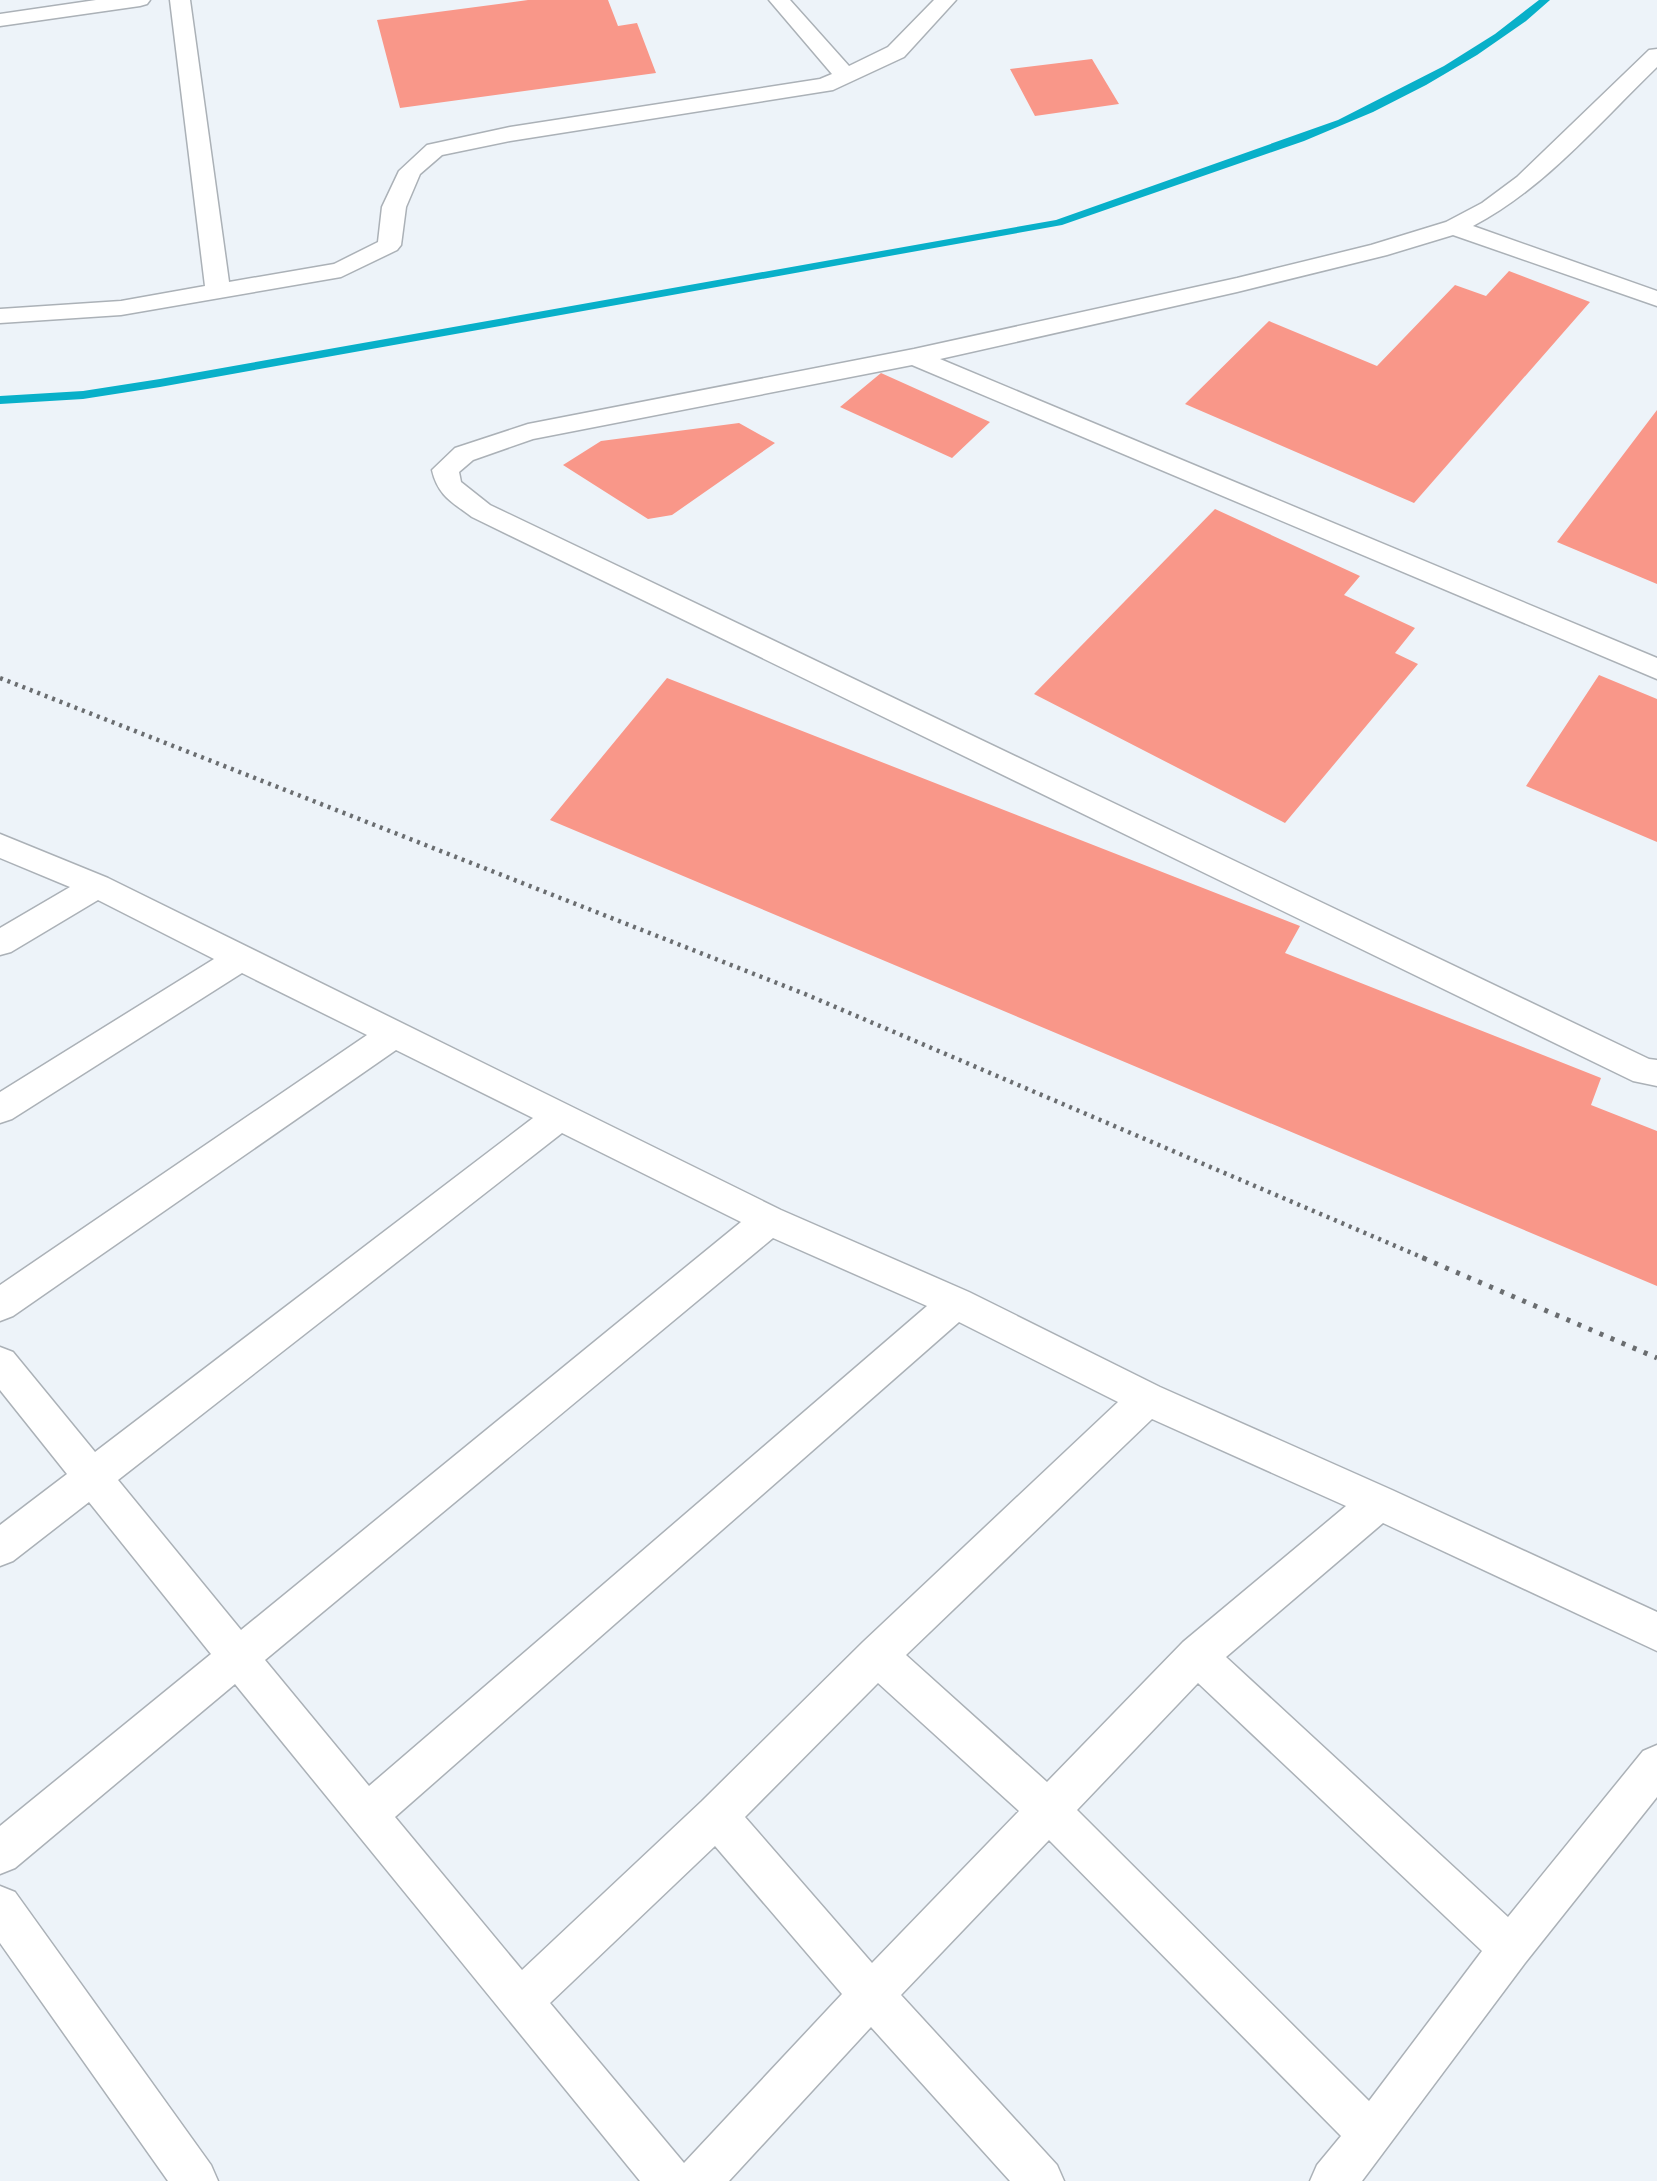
<svg xmlns="http://www.w3.org/2000/svg" width="1657" height="2181" font-family="Lato,sans-serif">
<style>
.lines{fill:none;stroke-linecap:round;stroke-linejoin:round}
.stream{fill:#08b0c9;fill-rule:evenodd}
.building{fill:#f99789}
.minor-casing{stroke:#abb1b7;stroke-width:3}
.minor{fill:#fff;fill-rule:evenodd}
.rail-far1{stroke:#6a6d70;stroke-width:4.5;stroke-dasharray:3 5;stroke-linecap:butt}
.rail{stroke:#6a6d70;stroke-width:5;stroke-dasharray:4 8;stroke-linecap:butt}
</style>
<rect width="100%" height="100%" fill="#edf3f9"/>
<g class="lines">
<path class="stream" d="M1539,0H1550L1526,21L1477,55L1426,85L1373,112L1304,141L1062,225L160,387L83,399L0,404V396L83,391L160,379L1056,220L1338,120L1444,66L1495,34Z"/>
</g>
<path class="building" d="M528,0H608L618,26L637,23L656,73L400,108L377,20Z
M1092,59L1119,104L1035,116L1010,69Z
M1509,271L1590,302L1414,503L1185,404L1269,321L1377,366L1455,285L1486,296Z
M881,373L990,422L952,458L840,407Z
M1657,410V584L1557,542Z
M739,423L775,443L672,515L648,519L563,465L601,441Z
M1215,509L1360,576L1344,595L1415,628L1395,653L1418,664L1285,823L1034,694Z
M1599,675L1657,699V842L1526,786Z
M667,678L1300,926L1285,953L1601,1078L1591,1105L1657,1131V1286L550,820Z"/>
<g class="lines">
<g class="minor-casing">
<path id="minor" d="M96,0H150L147,4L140,6L0,26V14Z
M170,0H190L229,282L334,264L378,242L382,207L399,171L427,145L510,127L820,79L832,74L769,0H790L849,66L888,47L934,0H956L904,57L833,90L510,141L442,155L420,174L406,207L401,245L397,250L341,277L121,315L0,323V309L121,301L205,286Z
M1657,49V67C1600,122 1544,189 1473,226L1657,291V306L1453,235L1387,255L1237,292L940,359L1657,658V679L912,365L533,439L473,460L459,472L461,482L490,505L1649,1059L1657,1060V1086L1633,1081L472,517C452,502 438,496 432,470L455,448L528,424L914,349L1237,278L1371,245L1446,222L1482,203L1517,177L1649,50Z
M0,834L108,878L781,1210L969,1292L1160,1387L1392,1490L1657,1612V1651L1383,1523L1226,1657L1508,1917L1643,1751L1657,1745V1797L1525,1963L1362,2181H1310L1317,2165L1341,2136L1049,1840L901,1995L1057,2165L1064,2181H1010L871,2027L729,2181H640L235,1684L15,1868L0,1874V1826L211,1654L89,1502L13,1561L0,1566V1525L67,1474L0,1390V1347L13,1352L95,1452L533,1118L396,1050L13,1316L0,1321V1285L367,1035L242,973L12,1119L0,1123V1092L214,959L98,900L11,952L0,955V928L70,887L0,858ZM562,1133L741,1222L241,1630L118,1480ZM773,1238L927,1306L369,1786L265,1660ZM959,1322L1118,1402L863,1642L702,1801L522,1970L395,1817ZM1152,1419L1346,1506L1183,1642L1047,1782L906,1655ZM878,1683L1019,1811L872,1963L745,1817ZM1198,1683L1482,1951L1369,2101L1077,1810ZM715,1846L842,1994L684,2163L550,2003Z
M0,1886L15,1892L211,2165L218,2181H168L0,1943Z"/>
</g>
<use href="#minor" class="minor"/>
<path class="rail-far1" d="M0,678L805,994L1426,1259"/>
<path class="rail" d="M1423,1258L1657,1358"/>
</g>
</svg>
